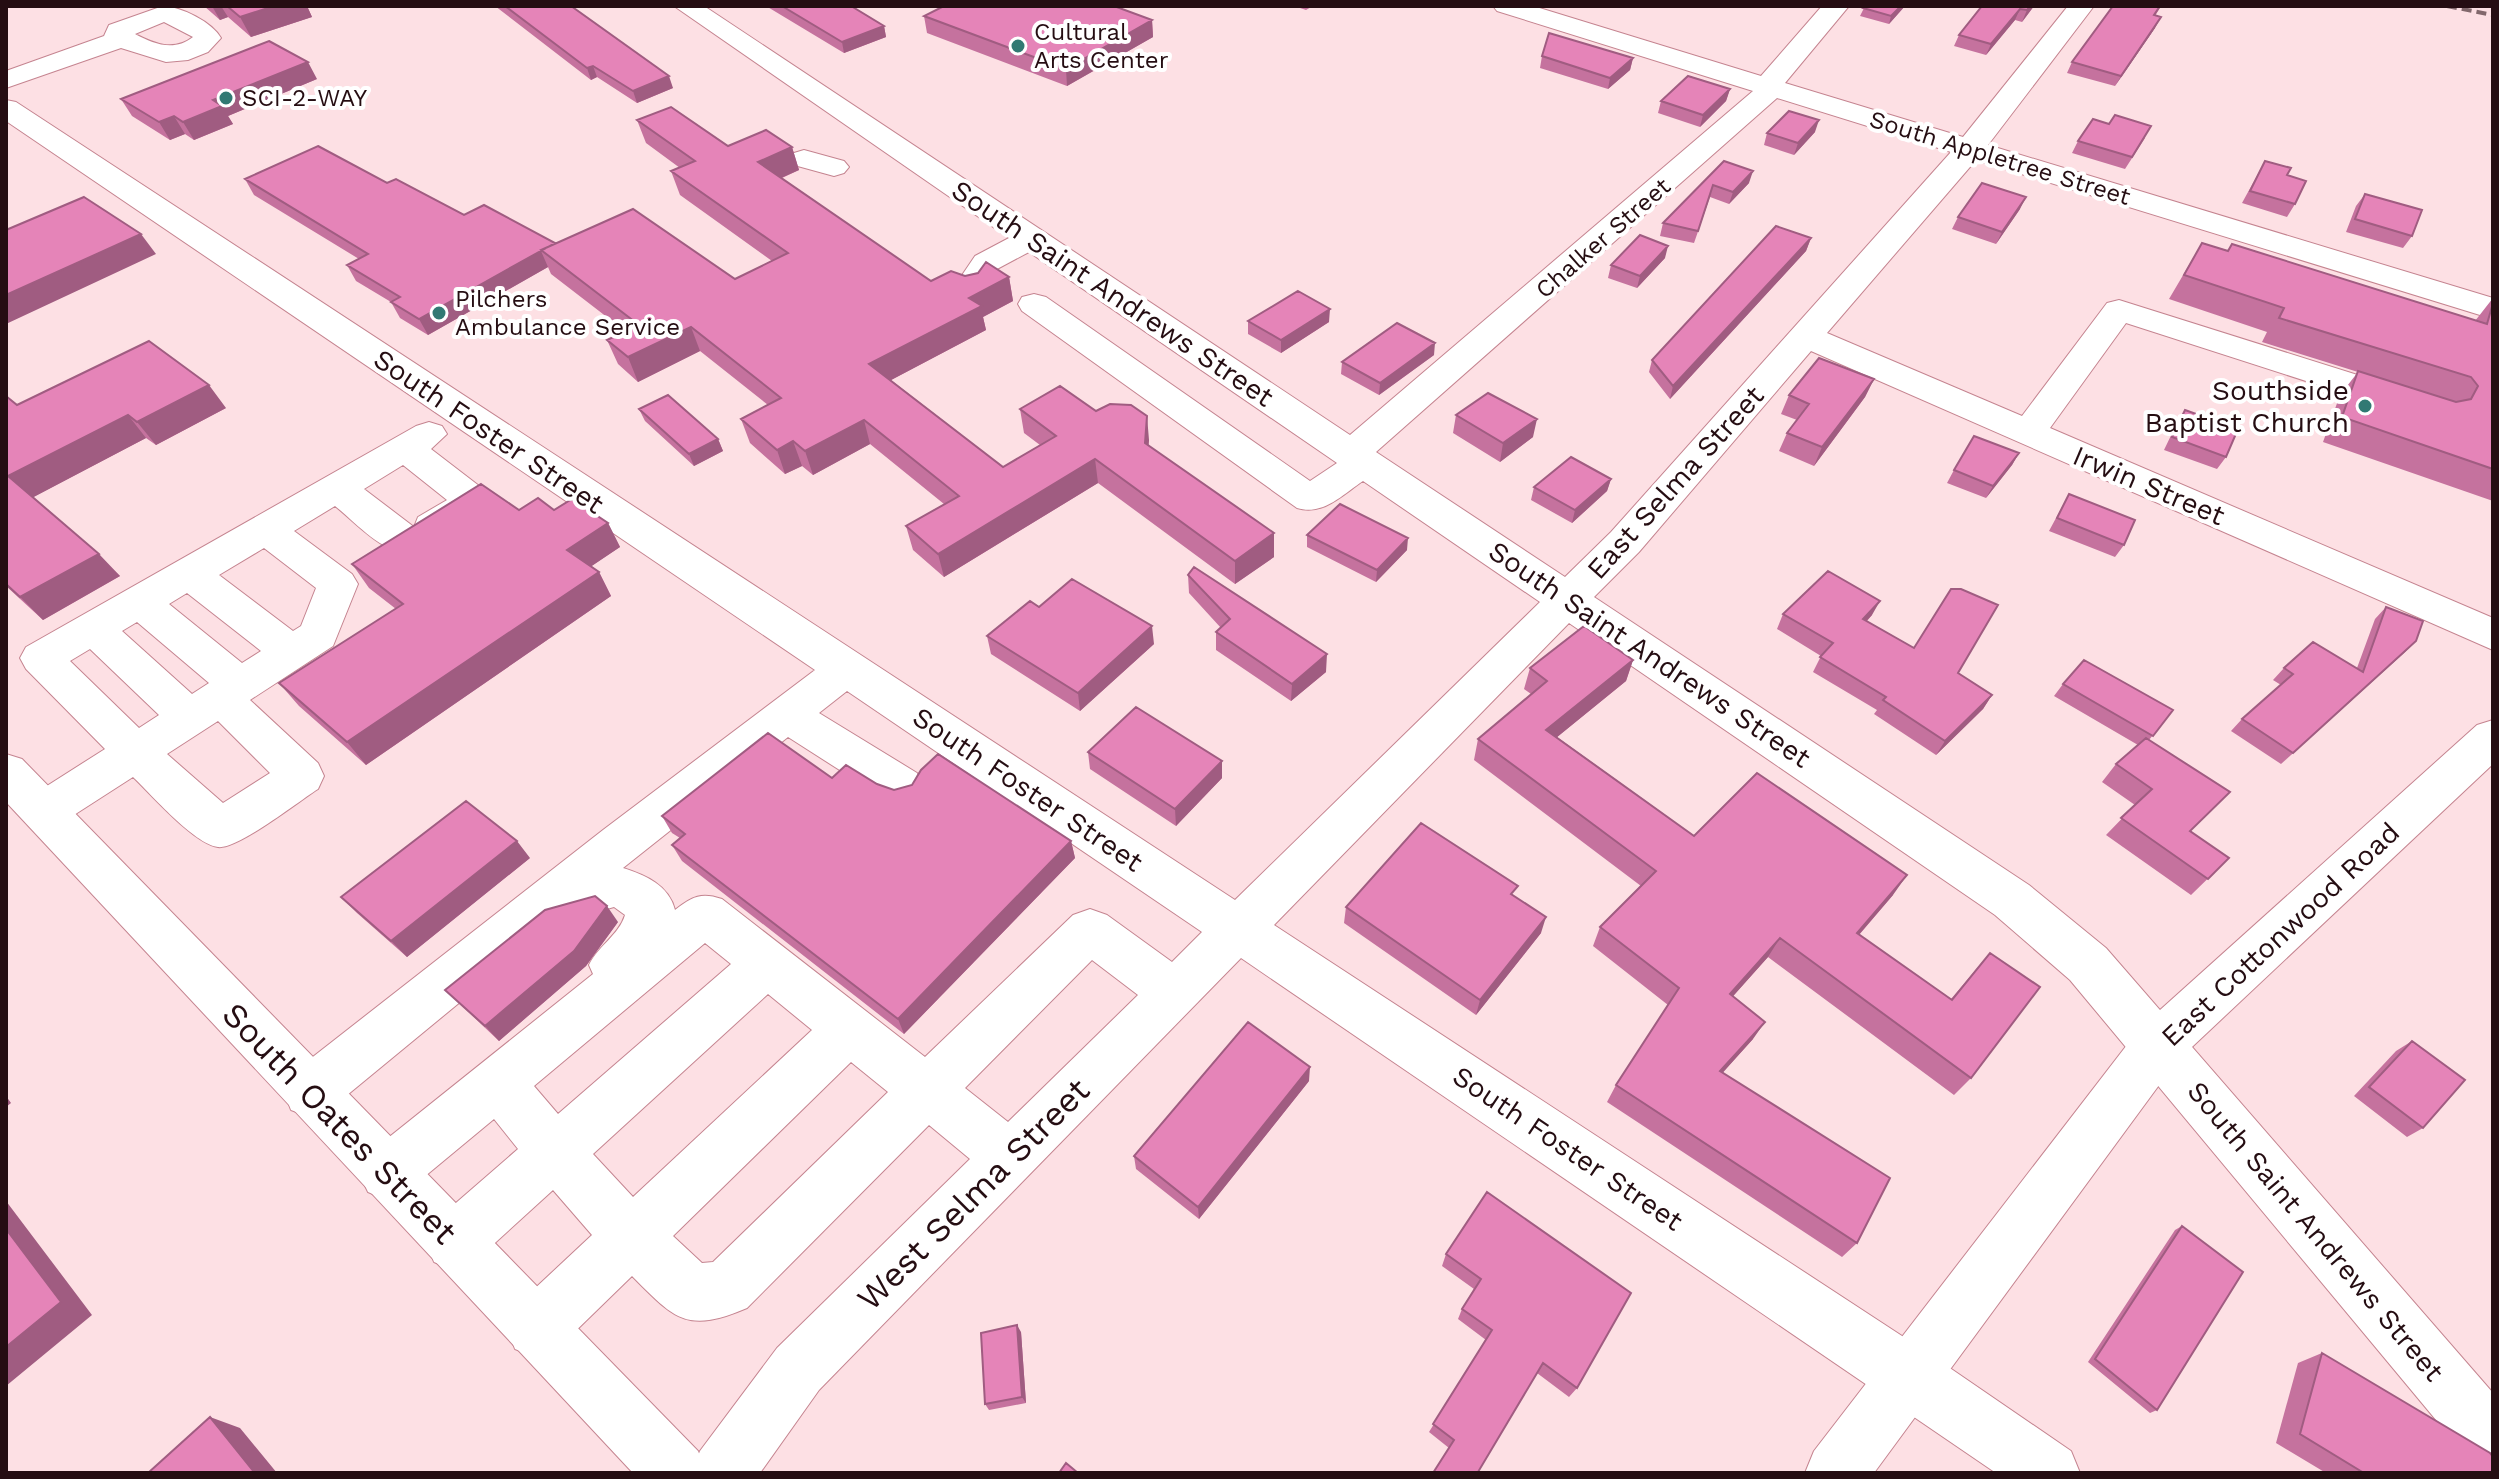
<svg xmlns="http://www.w3.org/2000/svg" width="2499" height="1479" font-family="'Work Sans',sans-serif">
<style>
.lines{fill:none;stroke-linecap:round;stroke-linejoin:round}
.minor-casing{stroke:#c58490;stroke-width:2}
.major-casing{stroke:#c58490;stroke-width:2}
.minor{fill:#fff;fill-rule:evenodd}
.major{fill:#fff;fill-rule:evenodd}
.rail{stroke:#82686c;stroke-width:4;stroke-dasharray:10 5;stroke-linecap:butt}
.wall{fill:#c5729e}
.shaded-wall{fill:#a05c81}
.building{fill:#e584b8;stroke:#a05c81;stroke-width:2}
.poi-dot{fill:#317973;stroke:#fff;stroke-width:3}
.labels{text-anchor:middle;stroke-width:8;stroke-linejoin:round;paint-order:stroke}
.far-poi-label{font-size:24px;fill:#250d12;stroke:#fff;text-anchor:start}
.far-street-label{font-size:24px;fill:#250d12;stroke:#fff}
.street-label{font-size:28px;fill:#250d12;stroke:#fff}
.poi-label{font-size:28px;fill:#250d12;stroke:#fff;text-anchor:end}
.near-street-label{font-size:34px;fill:#250d12;stroke:#fff}
</style>
<rect width="100%" height="100%" fill="#fde0e4"/>
<g class="lines">
<g class="minor-casing">
<path id="minor" d="M163,6C182,7 212,22 221,38L208,52L188,60L166,62L121,48L6,88V71L104,36L109,25ZM164,22L193,37C174,52 154,44 135,34Z
M674,6H704L1350,435L1753,91L1497,11L1493,6H1533L1761,76L1822,6H1849L1785,83L1963,137L2068,6H2094L1988,145L2493,298V319L1976,160L1827,333L2022,416L2107,303L2119,300L2418,394L2423,402L2418,410L2405,413L2126,323L2050,428L2493,618V650L1811,351L1639,552L1594,597L2029,885L2106,948L2493,1393V1471L2471,1462L2070,980L1995,915L1569,623L1274,925L1928,1353L2071,1451L2080,1473H1996L1241,958L819,1390L760,1473H691L700,1451L777,1348L970,1159L929,1125L747,1308C686,1334 675,1319 632,1276L557,1349L536,1357L515,1349L507,1328L515,1307L592,1235L553,1190L474,1262L454,1270L434,1262L426,1242L434,1222L518,1149L494,1119L406,1192L387,1200L368,1192L359,1173L368,1154L593,974L589,965C598,946 619,935 625,915L614,907L556,923L329,1110L310,1117L291,1110L284,1092L291,1074L603,830L815,670L6,121V100L16,102L1235,900L1540,602L1363,481C1342,495 1323,516 1297,508L1022,311L1018,304L1022,297L1034,294L1046,297L1310,481L1337,463L1029,252L997,269L981,294L970,297L959,294L954,287L975,256L1009,238ZM1777,98L1951,152L1611,532L1565,577L1376,452ZM847,691L1202,932L1172,962L1107,915L1090,909L1073,915L925,1057L722,899C702,892 692,896 675,910C669,885 645,875 623,868L788,737L885,799L901,804L917,799L924,786L917,773L819,713ZM705,943L731,964L558,1114L534,1086ZM1092,960L1138,995L1008,1122L965,1088ZM768,994L812,1030L633,1197L593,1154ZM851,1062L888,1092L713,1262L702,1263L673,1236Z
M804,150L844,161L849,167L844,173L834,176L794,165L789,159L794,153Z
M429,422L442,426L447,434L431,449L487,492L493,501C481,520 444,543 422,536L424,541L419,551C387,560 359,525 335,506L294,531L352,574L358,584L333,646L250,700L318,763L324,776L318,789C299,801 237,850 218,847C194,844 151,794 133,777L60,824L44,830L28,824L21,811L28,798L105,749L26,669L20,658L26,647L416,426ZM403,465L447,500L418,517L414,527L364,489ZM264,548L316,588L301,626L293,631L219,575ZM187,593L261,651L242,663L169,604ZM137,622L209,683L192,694L122,631ZM90,649L159,715L139,728L70,661ZM218,721L270,773L223,803L167,754Z"/>
</g>
<g class="major-casing">
<path id="major" d="M2493,720V764L2176,1062L1874,1473H1805L1814,1451L2140,1028L2477,725Z
M6,754L22,759L698,1451L707,1473H633L6,802Z"/>
</g>
<use href="#minor" class="minor"/>
<use href="#major" class="major"/>
<path class="rail" d="M2447,6L2493,15"/>
</g>
<path class="wall" d="M204,6H307L312,17L251,37L228,17L220,20Z
M495,6H571L673,88L637,103L597,77L591,80Z
M766,6H852L884,26L886,37L844,53Z
M1294,6H1313L1306,10Z
M1865,6H1905L1889,24L1860,16Z
M1982,6H2034L2022,22L2015,20L1986,55L1954,46L1959,35Z
M2113,6H2161L2155,16V28L2115,86L2067,73L2072,62Z
M924,16L1152,20L1153,37L1067,86L927,33Z
M1542,56L1633,58L1630,70L1608,89L1540,68Z
M317,79L228,116L233,124L194,140L185,134L170,140L132,116L121,99Z
M1730,89L1726,101L1700,127L1658,113L1661,101Z
M637,120L728,146L792,147L799,170L782,178L931,281L965,276L1009,277L1013,301L983,317L986,330L891,380L1003,467L1040,445L1024,433L1020,409L1096,411L1149,440L1148,445L1274,533V557L1235,584L1098,483L944,577L913,550L906,526L944,504L870,444L813,475L802,466L785,474L750,443L741,419L768,405L700,351L638,382L618,364L607,340L625,331L551,274L548,267L428,335L400,318L391,302L356,281L347,265L359,259L254,195L245,179L387,183L464,215L555,244L735,279L772,261L680,195L671,171L680,168L646,143Z
M1815,132L1794,155L1764,145L1767,133Z
M2145,138L2125,169L2072,153L2078,141Z
M1724,161L1749,183L1729,204L1710,197L1694,243L1660,236L1663,223Z
M2265,161L2287,175L2295,204L2287,217L2242,203Z
M2365,194L2412,236L2403,248L2346,232L2356,206Z
M2020,209L1996,244L1952,229L1958,217Z
M1811,238L1806,251L1670,399L1649,372L1652,360Z
M2202,243L2475,321L2493,298V501L2323,442L2340,395L2358,372L2262,342L2267,332L2169,299Z
M1665,258L1637,288L1608,278L1611,265Z
M1248,321L1329,322L1281,353L1248,334Z
M1434,355L1379,395L1341,374L1342,362Z
M1874,379L1865,397L1814,466L1779,451L1787,433L1797,420L1781,414L1789,395Z
M6,396L17,405L226,408L156,445L146,438L33,497L120,576L43,620L6,586Z
M639,409L718,439L723,451L694,466L645,421Z
M2185,410L2226,457L2217,469L2164,450L2177,423Z
M1456,415L1533,437L1500,462L1453,433Z
M2019,453L2012,465L1986,498L1947,483L1954,470Z
M1611,479L1607,491L1572,523L1531,500L1534,487Z
M2069,494L2124,545L2115,557L2049,531Z
M519,510H554L608,523L620,547L591,566L599,572L611,596L366,765L299,706L279,683L396,609L369,588L352,564Z
M1307,535L1407,550L1376,582L1307,547Z
M1188,575L1326,672L1291,701L1216,650V632L1221,628L1189,593Z
M1039,607L1154,644L1080,711L991,654L987,636Z
M2386,607L2416,641L2281,764L2231,731L2242,719L2281,685L2273,680L2284,668H2357L2375,619Z
M1783,614L1872,615L1867,621L1958,673L1992,695L1983,709L1936,755L1874,714L1877,710L1813,672L1821,656L1777,629Z
M1633,660L1626,681L1557,737L1694,836L1893,895L1859,935L1951,999L1990,953L1971,1078L1954,1095L1768,957L1733,996L1753,1039L1723,1072L1857,1243L1842,1257L1607,1102L1616,1085L1668,1005L1593,946L1600,927L1641,886L1474,760L1478,739L1531,694L1524,689L1530,668Z
M2063,684L2173,710L2149,740L2190,832L2229,858L2191,895L2106,835L2135,805L2102,782L2116,764L2138,745L2054,696Z
M1088,752L1222,761V778L1176,826L1090,769Z
M832,778L877,784L894,790L912,785L1071,841L1075,858L904,1034L682,861L672,845L680,838L672,833L662,816Z
M530,858L407,957L357,913L341,897Z
M1515,897L1541,933L1476,1015L1344,923L1346,907Z
M618,922L586,966L499,1041L445,990Z
M2412,1041L2423,1128L2407,1137L2354,1096L2396,1051Z
M1309,1081L1199,1219L1136,1169L1134,1156Z
M1487,1192L1577,1388L1569,1397L1537,1373L1449,1448L1429,1432L1486,1340L1458,1319L1462,1309L1474,1289L1442,1266L1446,1254Z
M2182,1226L2157,1410L2150,1413L2088,1362L2175,1230Z
M1021,1332L1026,1403L989,1410L985,1404Z
M2322,1353L2493,1473H2326L2276,1443L2298,1363Z"/>
<path class="shaded-wall" d="M212,6H221L228,17L220,20Z
M274,6H307L312,17L251,37L240,17Z
M1901,6H1905L1889,24L1891,16Z
M2030,6H2034L2022,22L2027,10Z
M2020,9L2015,20L1986,55L1991,44Z
M2161,17L2155,28L2115,86L2121,76Z
M1152,20L1153,37L1067,86L1066,69Z
M884,26L886,37L844,53L842,42Z
M1633,58L1630,70L1608,89L1610,78Z
M308,62L317,79L228,116L233,124L194,140L183,122L213,100Z
M593,66L597,77L591,80L587,68Z
M669,76L673,88L637,103L633,91Z
M1730,89L1726,101L1700,127L1703,115Z
M174,116L185,134L170,140L159,122Z
M1819,120L1815,132L1794,155L1798,143Z
M792,147L799,170L765,185L758,162Z
M1753,171L1749,183L1729,204L1733,192Z
M2026,197L2020,209L1996,244L2002,232Z
M141,234L156,254L6,324V295Z
M1811,238L1806,251L1670,399L1673,386Z
M1668,246L1665,258L1637,288L1640,276Z
M541,251L548,267L428,335L419,319Z
M1009,277L1013,301L983,317L986,330L876,388L869,364L969,298Z
M1330,309L1329,322L1281,353V340Z
M691,327L700,351L638,382L628,357Z
M1435,343L1434,355L1379,395L1380,383Z
M1874,379L1865,397L1814,466L1822,447Z
M209,385L226,408L156,445L137,422Z
M128,415L146,438L30,499L8,476Z
M1147,416L1149,440L1147,467L1145,443Z
M1537,419L1533,437L1500,462L1503,443Z
M864,420L870,444L813,475L805,451Z
M718,439L723,451L694,466L689,454Z
M793,441L802,466L785,474L777,450Z
M2019,453L2012,465L1986,498L1993,486Z
M1095,459L1098,483L944,577L938,554Z
M1611,479L1607,491L1572,523L1575,510Z
M608,523L620,547L580,574L567,550Z
M1274,533V557L1235,584V561Z
M1408,538L1407,550L1376,582L1377,570Z
M99,554L120,576L43,620L20,597Z
M599,572L611,596L366,765L347,742Z
M1880,601L1872,615L1855,633L1863,619Z
M1152,626L1154,644L1080,711L1078,693Z
M2416,641L2404,653L2281,764L2293,753Z
M1327,654L1326,672L1291,701L1292,684Z
M1633,660L1626,681L1540,751L1546,730Z
M1992,695L1983,709L1936,755L1945,741Z
M1222,761V778L1176,826L1175,809Z
M517,841L530,858L407,957L391,941Z
M1071,841L1075,858L904,1034L898,1019Z
M1907,875L1893,895L1844,952L1857,933Z
M607,906L618,922L586,966L499,1041L485,1026Z
M1546,917L1541,933L1476,1015L1480,1000Z
M1780,938L1768,957L1719,1012L1730,994Z
M1765,1022L1753,1039L1709,1088L1720,1071Z
M1310,1067L1309,1081L1199,1219L1198,1207Z
M6,1096L11,1103L6,1107Z
M6,1201L92,1315L6,1386Z
M1017,1325L1021,1332L1026,1403L1022,1397Z
M210,1417L240,1428L277,1473H255Z"/>
<path class="building" d="M227,6H274L240,17Z
M505,6H571L669,76L633,91L593,66L587,68Z
M782,6H851L884,26L842,42Z
M944,6H1114L1152,20L1066,69L924,16Z
M1865,6H1901L1891,16L1863,8Z
M1982,6H2030L2027,10L2020,9L1991,44L1959,35Z
M2113,6H2160L2154,15L2161,17L2121,76L2072,62Z
M1549,33L1633,58L1610,78L1542,56Z
M269,41L308,62L213,100L222,106L183,122L174,116L159,122L121,99Z
M1688,76L1730,89L1703,115L1661,101Z
M671,107L728,146L766,130L792,147L758,162L931,281L951,271L965,276L978,273L986,262L1009,277L969,298L982,306L869,364L1003,467L1056,436L1020,409L1060,386L1096,411L1110,404L1131,405L1147,416L1145,443L1274,533L1235,561L1095,459L938,554L906,526L959,496L864,420L805,451L793,441L777,450L741,419L781,398L691,327L628,357L607,340L639,325L541,250L633,209L735,279L788,253L671,171L695,161L637,120Z
M1789,111L1819,120L1798,143L1767,133Z
M2115,115L2151,126L2132,157L2078,141L2093,119L2109,124Z
M318,146L387,183L396,179L464,215L484,205L555,243L419,319L391,302L400,297L347,265L368,254L245,179Z
M1724,161L1753,171L1733,192L1713,185L1698,231L1663,223Z
M2265,161L2291,168L2287,175L2306,181L2295,204L2250,191Z
M1982,183L2026,197L2002,232L1958,217Z
M2365,194L2422,210L2412,236L2355,219Z
M84,197L141,234L6,295V230Z
M1776,226L1811,238L1673,386L1652,360Z
M1640,235L1668,246L1640,276L1611,265Z
M2202,243L2228,251L2232,244L2487,324L2493,303V469L2342,417L2358,371L2456,402L2471,399L2478,386L2471,377L2279,318L2284,308L2184,275Z
M1298,291L1330,309L1281,340L1248,321Z
M1397,323L1435,343L1380,383L1342,362Z
M149,341L209,385L137,422L128,415L8,476L99,554L20,597L6,584V396L17,405Z
M1819,358L1874,379L1822,447L1787,433L1809,404L1789,395Z
M1488,393L1537,419L1503,443L1456,415Z
M668,395L718,439L689,454L639,409Z
M2185,410L2238,429L2226,457L2172,437Z
M1974,436L2019,453L1993,486L1954,470Z
M1571,457L1611,479L1575,510L1534,487Z
M481,484L519,510L538,498L554,510L572,499L608,523L567,550L599,572L347,742L279,683L403,604L352,564Z
M2069,494L2135,520L2124,545L2057,518Z
M1340,504L1408,538L1377,570L1307,535Z
M1194,567L1327,654L1292,684L1216,632L1230,619L1188,575Z
M1828,571L1880,601L1863,619L1914,648L1951,589H1961L1998,605L1958,673L1992,695L1945,741L1883,700L1886,697L1820,657L1833,643L1783,614Z
M1072,579L1152,626L1078,693L987,636L1030,601L1039,607Z
M2386,607L2423,621L2416,641L2293,753L2242,719L2293,674L2284,668L2313,642L2363,672Z
M1584,626L1633,660L1546,730L1694,836L1757,773L1907,875L1857,933L1952,1000L1990,953L2040,987L1971,1078L1780,938L1730,994L1765,1022L1720,1071L1890,1178L1857,1243L1616,1085L1679,988L1600,927L1656,871L1478,739L1547,681L1530,668Z
M2084,660L2173,710L2153,736L2063,684Z
M1136,707L1222,761L1175,809L1088,752Z
M768,733L832,778L846,765L877,784L894,790L912,785L921,770L938,754L1071,841L898,1019L672,845L685,834L662,816Z
M2146,738L2230,792L2190,831L2229,858L2208,879L2121,818L2152,789L2116,764Z
M466,801L517,841L391,941L341,897Z
M1421,823L1518,886L1511,894L1546,917L1480,1000L1346,907Z
M595,896L607,906L574,951L485,1026L445,990L545,910Z
M1248,1022L1310,1067L1198,1207L1134,1156Z
M2412,1041L2465,1080L2423,1128L2369,1087Z
M1487,1192L1631,1293L1577,1388L1543,1363L1478,1472L1480,1473H1433L1454,1440L1433,1424L1492,1330L1462,1309L1481,1279L1446,1254Z
M2182,1226L2243,1272L2157,1410L2095,1359Z
M6,1229L61,1302L6,1347Z
M1017,1325L1022,1397L985,1404L981,1333Z
M2322,1353L2490,1453L2493,1457V1473H2364L2300,1434Z
M210,1417L255,1473H148Z
M1066,1463L1078,1473H1059Z"/>
<g class="poi-dot">
<circle cx="1018" cy="46" r="8"/>
<circle cx="226" cy="98" r="8"/>
<circle cx="439" cy="313" r="8"/>
<circle cx="2365" cy="406" r="8"/>
</g>
<g class="labels">
<g class="far-poi-label">
<text x="1034" y="40">Cultural<tspan x="1034" dy="28">Arts Center</tspan></text>
<text x="242" y="106">SCI-2-WAY</text>
<text x="455" y="307">Pilchers<tspan x="455" dy="28">Ambulance Service</tspan></text>
</g>
<g class="far-street-label">
<text transform="translate(2000 158) rotate(17)" y="8">South Appletree Street</text>
<text transform="translate(1603 238) rotate(-41)" y="8">Chalker Street</text>
</g>
<g class="street-label">
<text transform="translate(1113 293) rotate(34)" y="10">South Saint Andrews Street</text>
<text transform="translate(489 431) rotate(34)" y="10">South Foster Street</text>
<text transform="translate(1675 482) rotate(-48)" y="10">East Selma Street</text>
<text transform="translate(2149 485) rotate(23)" y="10">Irwin Street</text>
<text transform="translate(1650 654) rotate(34)" y="10">South Saint Andrews Street</text>
<text transform="translate(1028 789) rotate(34)" y="10">South Foster Street</text>
<text transform="translate(2280 934) rotate(-43)" y="10">East Cottonwood Road</text>
<text transform="translate(1568 1148) rotate(34)" y="10">South Foster Street</text>
<text transform="translate(2316 1231) rotate(50)" y="10">South Saint Andrews Street</text>
</g>
<g class="poi-label">
<text x="2349" y="400">Southside<tspan x="2349" dy="32">Baptist Church</tspan></text>
</g>
<g class="near-street-label">
<text transform="translate(340 1123) rotate(46)" y="12">South Oates Street</text>
<text transform="translate(973 1194) rotate(-45)" y="12">West Selma Street</text>
</g>
</g>
<rect width="2499" height="1479" fill="none" stroke="#250d12" stroke-width="16"/>
</svg>
